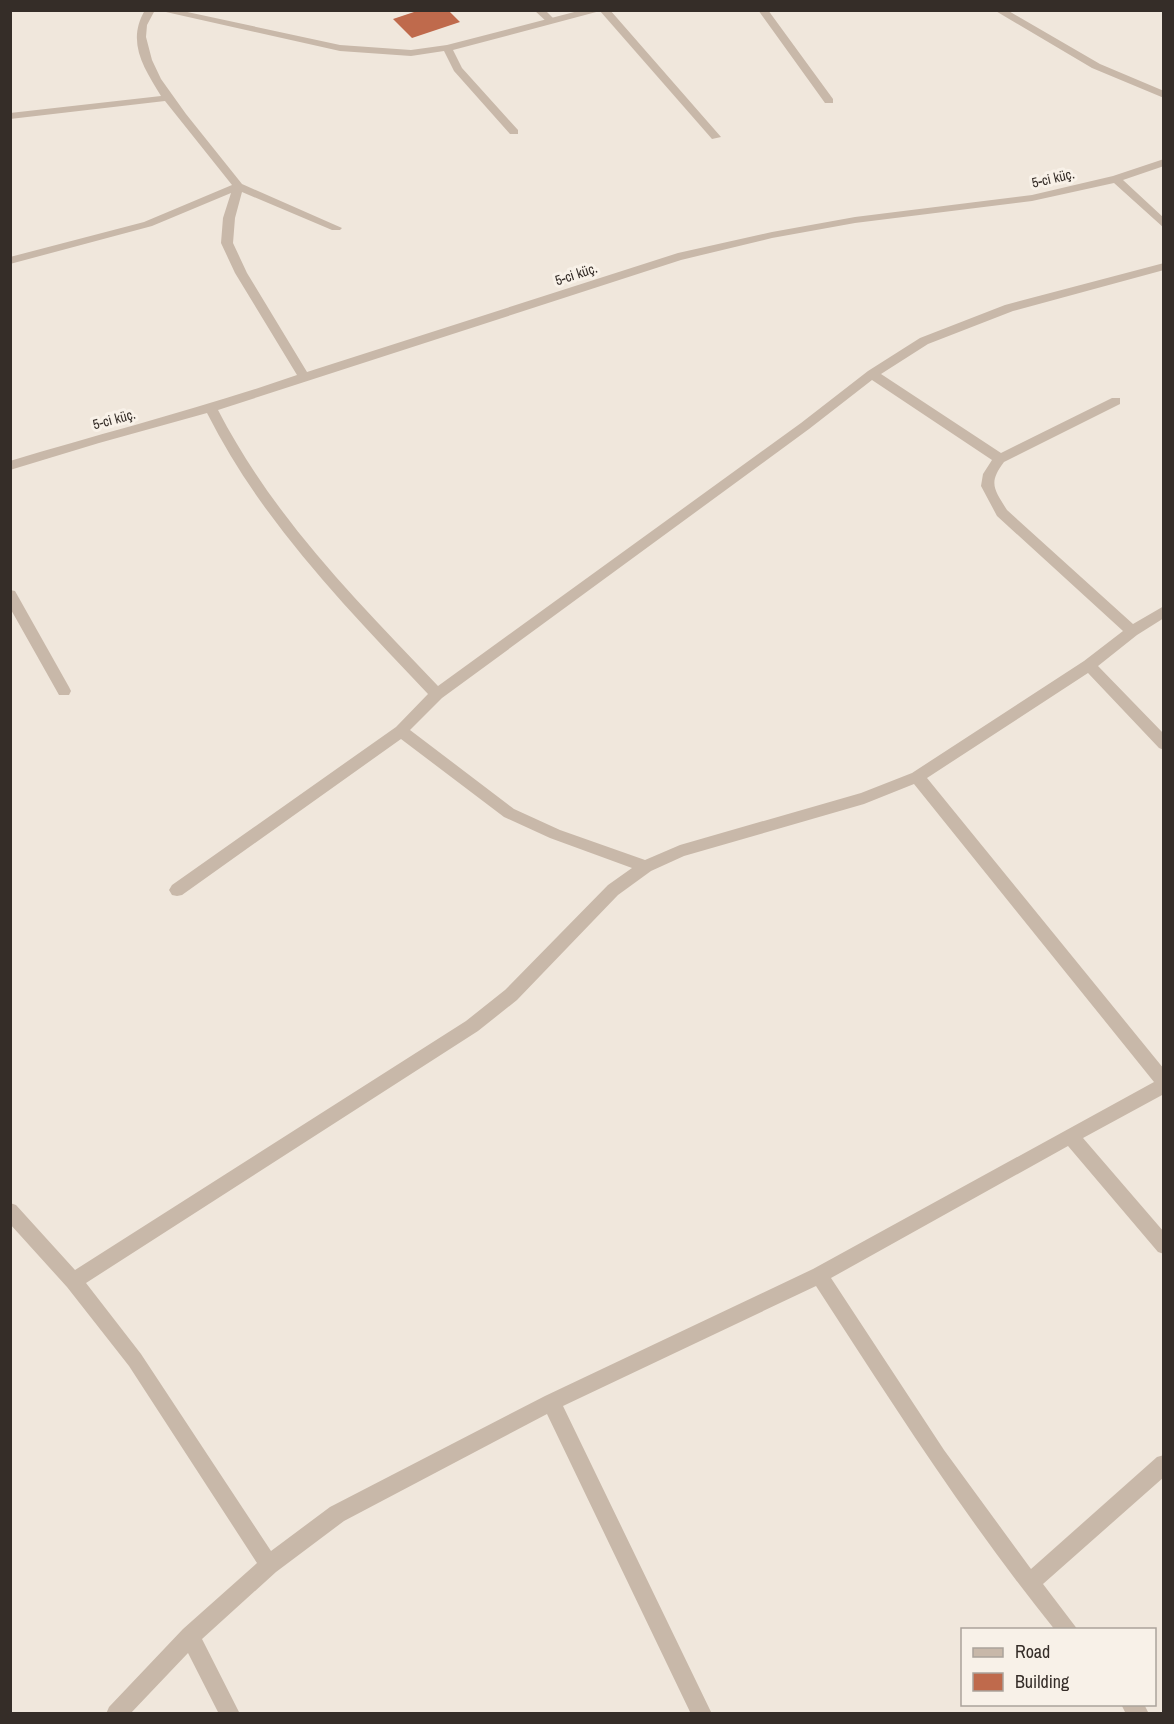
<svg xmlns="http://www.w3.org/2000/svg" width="1174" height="1724" font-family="'Archivo Narrow',sans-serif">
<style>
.building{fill:#bf6a4c}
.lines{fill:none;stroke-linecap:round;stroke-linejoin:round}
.service{fill:#c8b8a9;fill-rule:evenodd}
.minor{fill:#c8b8a9;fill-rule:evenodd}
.labels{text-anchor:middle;stroke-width:6;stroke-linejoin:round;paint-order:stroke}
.far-street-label{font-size:14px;fill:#352d28;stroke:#f8f1e8}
</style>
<rect width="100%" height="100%" fill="#f0e7dc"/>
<path class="building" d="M413,10H448L460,22L412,38L393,19L414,12Z"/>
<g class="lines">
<path class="service" d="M534,10H545L556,21L548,23Z"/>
<path class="minor" d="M145,10H155L147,25L146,37L152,60L161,79L186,114L242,184L342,228L340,230H332L242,192L235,218L233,243L247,273L307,372L678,253L772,232L855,217L1032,195L1113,176L1164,159V166L1123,180L1164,218V228L1114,183L1032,201L855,223L772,238L681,260L218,410C274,518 355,599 438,686L801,423L868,371L920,338L1005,305L1164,263V270L1013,311L928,344L881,374L1001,453L1112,398H1120V404L1004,462C988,483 994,489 1007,510L1133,624L1164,606V618L1137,635L1098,666L1164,734V750L1159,748L1088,673L927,778L1164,1069V1094L1083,1138L1164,1232V1254L1158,1252L1068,1146L831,1278L944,1450L1031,1569L1157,1457L1164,1455V1477L1043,1584L1078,1630H1055C967,1521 892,1403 816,1286L563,1406L712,1714H691L547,1414L344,1521L276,1572L202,1639L240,1714H219L188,1653L130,1714H106L109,1707L183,1629L257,1563L129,1366L67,1287L10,1224V1203L16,1205L75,1270L466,1021L505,990L608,885L632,868L550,838L504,817L401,739L182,895L177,896L172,895L169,890L172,885L396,727L428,694C345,606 262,522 207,413L99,443L10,470V461C106,432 203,408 297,375L235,273L221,243L223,218L231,193L152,226L10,264V257L144,222L232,185L165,101L10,119V113L161,96C144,68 126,42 145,10ZM872,380L992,460L983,474L981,486L997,516L1123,631L1084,661L912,773L861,793L680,845L645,860L560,830L514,809L410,730L442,698L809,429ZM914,784L1154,1082L813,1269L545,1396L330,1507L271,1551L141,1354L86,1283L478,1031L517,1000L618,895L651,871L684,856L864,804Z
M157,10H178L340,45L411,50L447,45L582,10H610L721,137L712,139L600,11L453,50L462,68L518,130V134H510L454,71L444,51L411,56L340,51Z
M758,10H768L833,99V103H825Z
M994,10H1007L1100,64L1164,91V98L1092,68Z
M10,590L15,591L69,687L71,691L69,695H59L10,608Z
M1121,1704H1144L1149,1714H1126Z"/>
</g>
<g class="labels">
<g class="far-street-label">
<text transform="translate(1053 178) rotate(-13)" y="5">5-ci küç.</text>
<text transform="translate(576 274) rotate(-18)" y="5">5-ci küç.</text>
<text transform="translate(114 419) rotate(-15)" y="5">5-ci küç.</text>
</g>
</g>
<rect width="1174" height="1724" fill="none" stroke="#352d28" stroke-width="24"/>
<rect x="961" y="1628" width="195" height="78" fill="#f8f1e8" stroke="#aaa39b" stroke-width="1.5"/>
<rect x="973" y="1648" width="30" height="9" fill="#c8b8a9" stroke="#aaa39b" stroke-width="1.5"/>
<text x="1015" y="1658" font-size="18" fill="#352d28">Road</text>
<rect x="973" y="1673" width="30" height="18" fill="#bf6a4c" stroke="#aaa39b" stroke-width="1.5"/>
<text x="1015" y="1688" font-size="18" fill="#352d28">Building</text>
</svg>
